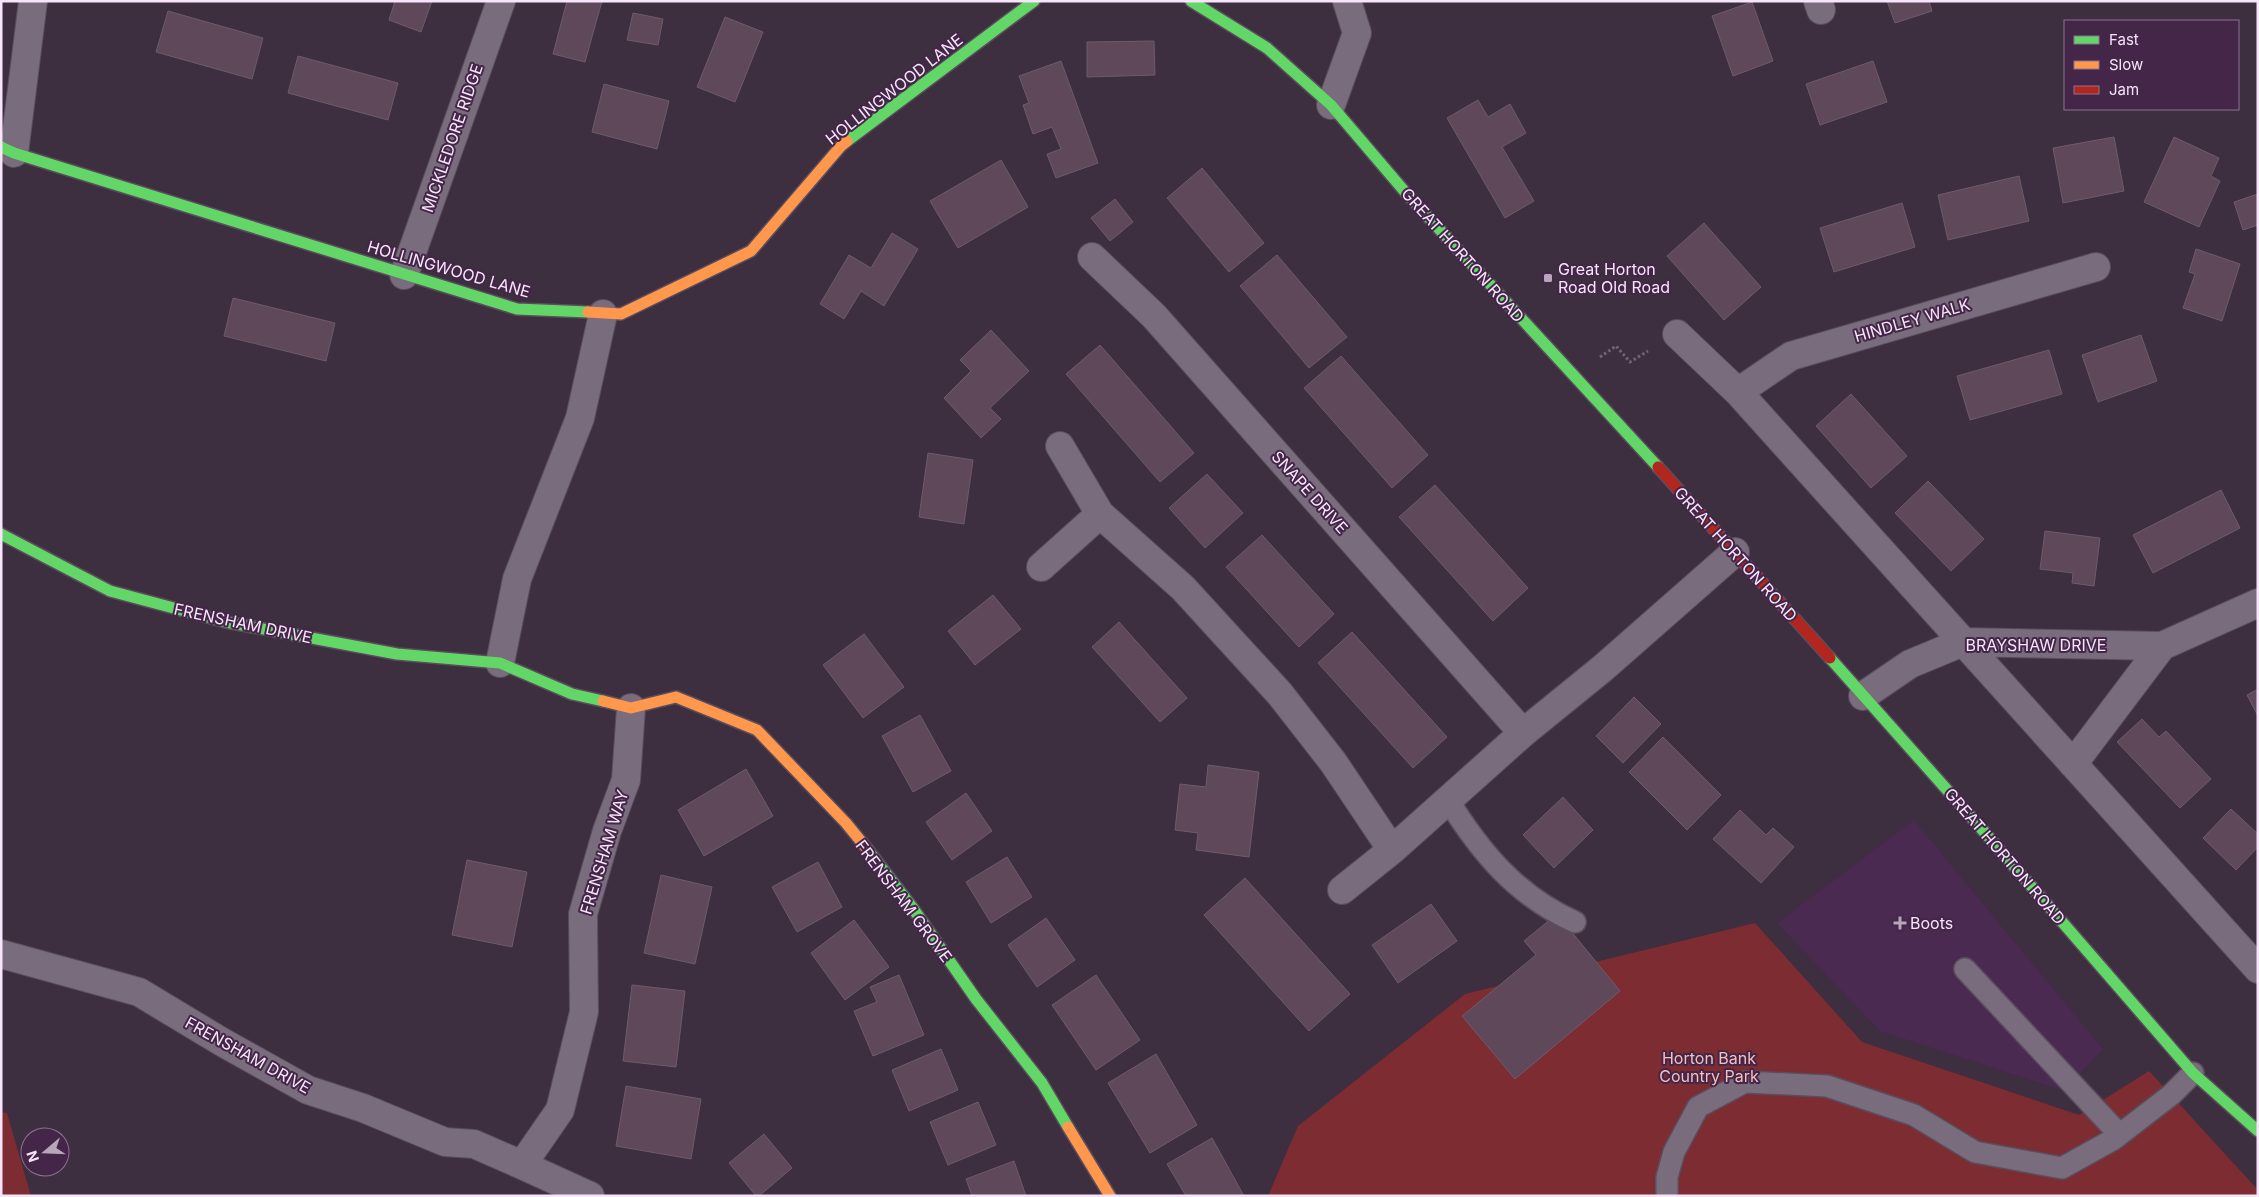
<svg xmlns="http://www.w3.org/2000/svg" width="2259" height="1197" font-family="Inter,sans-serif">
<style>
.built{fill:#4a2a50}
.green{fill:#7d2c32}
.building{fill:#5e485a;stroke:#6c5c6a}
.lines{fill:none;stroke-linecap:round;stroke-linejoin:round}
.lane-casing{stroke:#5a4d5d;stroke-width:24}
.street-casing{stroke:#5a4d5d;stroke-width:30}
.fast-casing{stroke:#5a4d5d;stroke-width:14}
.slow-casing{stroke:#5a4d5d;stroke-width:14}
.jam-casing{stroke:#5a4d5d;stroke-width:14}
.path{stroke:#716573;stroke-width:3;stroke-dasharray:2.5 2.5;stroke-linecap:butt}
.lane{stroke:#796c7c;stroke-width:21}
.street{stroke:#796c7c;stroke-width:28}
.fast{stroke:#63d668;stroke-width:11}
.slow{stroke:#ff974d;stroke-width:11}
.jam{stroke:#b3261e;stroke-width:11}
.poi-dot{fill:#b7a5ba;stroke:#432648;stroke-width:2}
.labels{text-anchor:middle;stroke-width:4;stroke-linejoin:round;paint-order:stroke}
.street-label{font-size:16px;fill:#f8e5fb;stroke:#432648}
.poi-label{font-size:16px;fill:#f8e5fb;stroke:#432648;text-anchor:start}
.park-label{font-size:16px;fill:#f6bfbc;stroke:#432648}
</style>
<rect width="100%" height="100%" fill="#3d2e40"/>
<path class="built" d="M1914,820L2103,1049L2064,1091L1880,1031L1777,923Z"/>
<path class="green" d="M1755,923L1862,1042L2079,1115L2149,1071L2258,1190V1196H1268L1298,1126L1465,994Z
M1,1112L7,1113L31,1196H1Z"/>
<path class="building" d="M395,1H432L421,32L389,20Z
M567,1H602L585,62L553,54Z
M1887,1H1929L1932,11L1895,23Z
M1752,2L1773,61L1733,76L1712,16Z
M168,11L263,38L252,79L156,52Z
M633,13L663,19L658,45L627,40Z
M725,17L763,32L735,102L697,87Z
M1154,41L1155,75L1087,77V42Z
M298,56L398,83L388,120L288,93Z
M1061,61L1098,163L1056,178L1047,154L1061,149L1052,127L1033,134L1023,105L1029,103L1019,76Z
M1873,61L1887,102L1820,125L1806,84Z
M604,84L669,101L657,149L592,132Z
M1478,100L1488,117L1510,104L1526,133L1502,147L1534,201L1505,218L1447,118Z
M2114,137L2124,191L2063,203L2053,148Z
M2174,137L2219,158L2211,176L2220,181L2199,227L2144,202Z
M1001,160L1028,207L958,248L930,201Z
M1202,168L1264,243L1229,272L1167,198Z
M2019,176L2029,221L1948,240L1938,195Z
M2258,194V225L2243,230L2234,202Z
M1115,199L1133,222L1110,241L1091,218Z
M1902,203L1915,247L1834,272L1820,228Z
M1704,223L1761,287L1724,320L1667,256Z
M892,233L918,249L884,306L861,291L844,319L820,304L849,255L871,268Z
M2196,249L2240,264L2222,321L2183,308L2195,274L2189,272Z
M1277,255L1347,337L1309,368L1240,286Z
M233,298L335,323L326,361L224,336Z
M991,330L1029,371L990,408L1001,419L981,438L944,398L971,371L960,360Z
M2141,335L2157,381L2098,402L2082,355Z
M1100,345L1194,453L1160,482L1066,374Z
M2049,350L2062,394L1970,420L1957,376Z
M1341,356L1428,455L1392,488L1304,388Z
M1851,394L1907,456L1871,488L1816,426Z
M928,453L973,460L964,524L919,517Z
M1207,474L1243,513L1205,548L1169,508Z
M1928,481L1984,539L1951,571L1895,513Z
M1435,485L1528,588L1493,621L1399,517Z
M2221,490L2240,528L2153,573L2133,535Z
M2045,531L2100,538L2094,586L2072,583L2073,573L2040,569Z
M1262,535L1334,614L1299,647L1226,567Z
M993,595L1021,629L975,665L948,631Z
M1119,622L1187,698L1160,722L1092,647Z
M1352,632L1447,737L1413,768L1318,663Z
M864,634L904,687L863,718L823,665Z
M2258,689V716L2247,695Z
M1634,697L1661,724L1623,763L1596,736Z
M920,715L951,771L913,792L882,736Z
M2142,719L2159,737L2166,731L2211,779L2180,808L2117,742Z
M1663,737L1721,795L1687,830L1629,772Z
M1208,765L1259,772L1249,857L1196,850L1198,833L1175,830L1180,784L1206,787Z
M746,769L773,816L704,856L678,810Z
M966,793L992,831L952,860L926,822Z
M1563,797L1593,830L1554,868L1523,835Z
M2231,809L2258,834V847L2236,870L2203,838Z
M1740,810L1766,835L1773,828L1794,847L1761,883L1713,839Z
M1007,857L1032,897L991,923L966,882Z
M467,860L527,872L512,947L452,935Z
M818,862L842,907L797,932L772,887Z
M661,875L712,887L695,964L644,953Z
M1245,878L1350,994L1309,1031L1204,915Z
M1431,904L1457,941L1398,983L1372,945Z
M1557,914L1620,991L1515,1079L1462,1016L1536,955L1524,941Z
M1046,918L1075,960L1037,987L1008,945Z
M854,920L889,967L845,1000L811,953Z
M899,975L924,1035L873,1056L854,1011L877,1002L870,987Z
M1096,975L1140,1040L1096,1070L1052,1005Z
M632,985L685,991L676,1067L623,1061Z
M941,1049L958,1090L909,1111L892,1070Z
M1156,1054L1197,1125L1150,1153L1108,1083Z
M626,1086L701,1099L691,1159L616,1146Z
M978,1102L996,1145L948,1165L930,1122Z
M764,1134L792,1168L759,1196H756L729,1163Z
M1212,1138L1244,1196H1186L1167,1164Z
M1014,1161L1026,1196H972L966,1179Z"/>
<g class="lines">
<g class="lane-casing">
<path id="lane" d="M1448,800C1481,853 1517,896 1575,922
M1965,969L2119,1134
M1667,1196V1177L1674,1152L1698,1107L1745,1082L1827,1086L1914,1115L1975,1152L2062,1168L2114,1139L2171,1095L2193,1073"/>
</g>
<g class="street-casing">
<path id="street" d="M1818,1L1821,10
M1331,105L1357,33L1347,1
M14,153L33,1
M1092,257L1154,316L1523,733
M404,275L501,1
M1677,334L1738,392L2258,969
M1738,392L1791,356L2096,267
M1060,446L1100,514L1183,588L1280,694L1333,762L1392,850
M1041,567L1100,514
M500,663L517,579L580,418L603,314
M1863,696L1910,664L1963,642L2162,646L2258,603
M2073,764L2162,646
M1342,890L1392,850L1523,733L1603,668L1735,552
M1,954L139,992L222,1042L308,1090L363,1108L445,1142L474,1144L522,1165
M590,1196L522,1165L560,1110L584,1012L583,914L607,831L626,780L631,708"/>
</g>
<g class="fast-casing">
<path id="fast" d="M1191,1L1267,48L1331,105L1406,193L1658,467
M847,141L1034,1
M1,147L14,153L517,309L588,312
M1,534L110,591L226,622L397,654L500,663L572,694L603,701
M1830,658L1980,827L2193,1073L2258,1131
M868,850L912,907L976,999L1042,1083L1068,1127"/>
</g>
<g class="slow-casing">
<path id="slow" d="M588,312L621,314L751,251L841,146L847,141
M603,701L631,708L676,697L757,730L846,823L868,850
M1068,1127L1110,1196"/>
</g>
<g class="jam-casing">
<path id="jam" d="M1658,467L1830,658"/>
</g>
<path class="path" d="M1600,357L1616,346L1630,362L1648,351"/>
<use href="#lane" class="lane"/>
<use href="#street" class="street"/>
<use href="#fast" class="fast"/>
<use href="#slow" class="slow"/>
<use href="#jam" class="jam"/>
</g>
<g class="poi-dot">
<rect x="1543" y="273" width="10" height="10" rx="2.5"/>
<path d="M1897.5 915.5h5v5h5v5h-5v5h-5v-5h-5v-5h5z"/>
</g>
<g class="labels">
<g class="street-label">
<text transform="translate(894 89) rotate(-38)" y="6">HOLLINGWOOD LANE</text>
<text transform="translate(452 138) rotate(-71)" y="6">MICKLEDORE RIDGE</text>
<text transform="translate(1463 255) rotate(48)" y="6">GREAT HORTON ROAD</text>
<text transform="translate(449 269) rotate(16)" y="6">HOLLINGWOOD LANE</text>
<text transform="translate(1912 320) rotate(-16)" y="6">HINDLEY WALK</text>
<text transform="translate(1310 492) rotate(48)" y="6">SNAPE DRIVE</text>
<text transform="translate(1736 554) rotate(48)" y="6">GREAT HORTON ROAD</text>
<text transform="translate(243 623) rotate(12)" y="6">FRENSHAM DRIVE</text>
<text x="2036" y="651">BRAYSHAW DRIVE</text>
<text transform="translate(604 852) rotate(-73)" y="6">FRENSHAM WAY</text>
<text transform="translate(2005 856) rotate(49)" y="6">GREAT HORTON ROAD</text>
<text transform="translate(904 901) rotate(53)" y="6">FRENSHAM GROVE</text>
<text transform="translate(248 1055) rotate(29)" y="6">FRENSHAM DRIVE</text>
</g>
<g class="poi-label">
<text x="1558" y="275">Great Horton<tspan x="1558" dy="18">Road Old Road</tspan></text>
<text x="1910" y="929">Boots</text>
</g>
<g class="park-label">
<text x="1709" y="1064">Horton Bank<tspan x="1709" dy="18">Country Park</tspan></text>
</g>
</g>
<rect width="2259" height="1197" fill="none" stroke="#f8e5fb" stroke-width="5"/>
<rect x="2064" y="20" width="175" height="90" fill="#432648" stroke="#8b7290"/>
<rect x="2074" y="36" width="25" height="8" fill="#63d668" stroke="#8b7290"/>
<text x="2109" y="45" font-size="15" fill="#f8e5fb">Fast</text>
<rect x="2074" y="61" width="25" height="8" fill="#ff974d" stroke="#8b7290"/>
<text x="2109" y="70" font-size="15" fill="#f8e5fb">Slow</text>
<rect x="2074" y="86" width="25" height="8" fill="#b3261e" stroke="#8b7290"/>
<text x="2109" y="95" font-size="15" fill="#f8e5fb">Jam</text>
<g transform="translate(45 1152) rotate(251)"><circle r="24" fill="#432648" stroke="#8b7290"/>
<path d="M0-4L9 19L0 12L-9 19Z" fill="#b7a5ba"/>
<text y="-8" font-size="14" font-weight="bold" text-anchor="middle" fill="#f8e5fb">N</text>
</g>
</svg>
